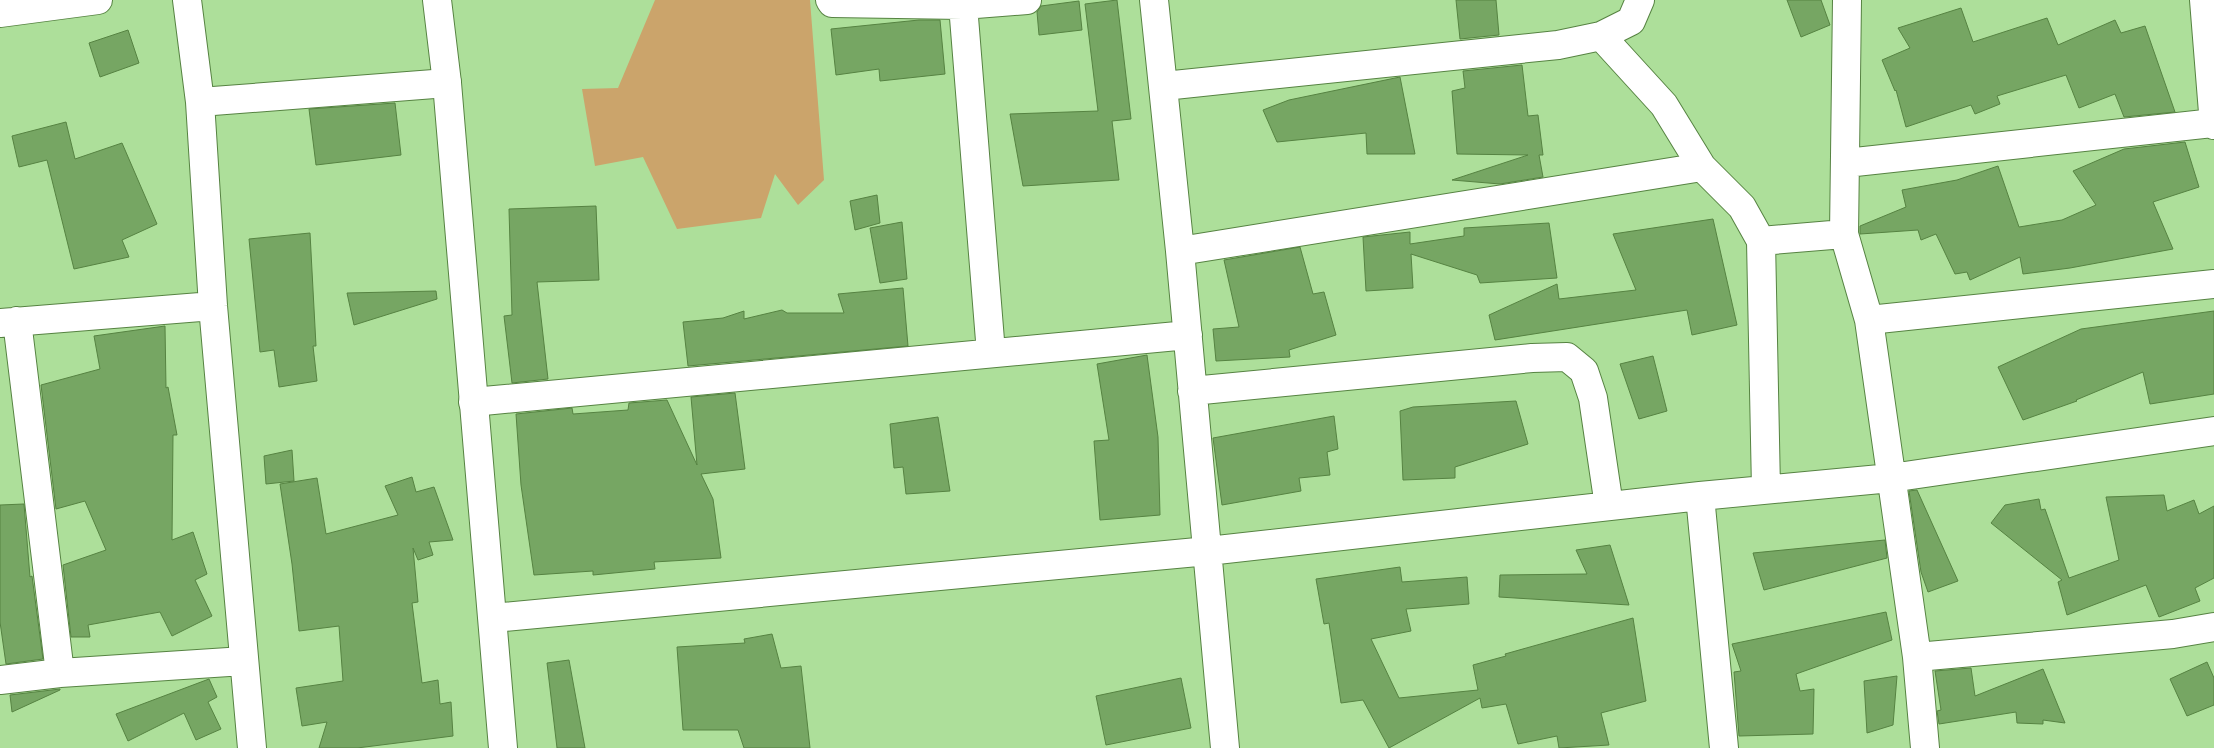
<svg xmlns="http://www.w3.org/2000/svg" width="2214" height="748" font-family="Merriweather,serif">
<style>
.green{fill:#cba46b}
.building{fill:#76a663;stroke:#568342}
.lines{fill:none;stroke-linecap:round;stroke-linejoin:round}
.street-casing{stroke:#568342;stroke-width:30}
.secondary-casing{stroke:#568342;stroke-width:30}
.street{stroke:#fff;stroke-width:28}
.secondary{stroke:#fff;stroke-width:28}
</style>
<rect width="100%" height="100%" fill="#addf9a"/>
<path class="green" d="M655,0H810L824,180L798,205L775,174L761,218L677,229L643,157L595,166L582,89L618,88Z"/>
<path class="building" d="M1117,0L1131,119L1112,121L1119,180L1023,186L1010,114L1098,111L1085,4Z
M1456,0H1496L1499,35L1460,39Z
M1787,0H1821L1830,25L1801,37Z
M1079,1L1082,30L1039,35L1037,12L1041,6Z
M1961,8L1973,42L2047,18L2058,45L2115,20L2121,33L2145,26L2175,112L2124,117L2115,94L2079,108L2066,75L1997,96L2000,104L1975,114L1971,105L1906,127L1896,90L1895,91L1882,60L1910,48L1898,28Z
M919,20H940L945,74L880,81L879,69L836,75L831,29Z
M128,30L139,63L100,77L89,43Z
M1522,65L1528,116L1538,115L1543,155H1539L1543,177L1500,184L1452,180L1528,155L1457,154L1452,91L1465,88L1463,71Z
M1400,77L1415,154H1367L1366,133L1277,142L1263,110L1289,100Z
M395,103L401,155L316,165L309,109Z
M66,122L75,159L122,143L157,224L122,240L129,257L74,269L47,160L19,167L12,136Z
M2185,142L2199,187L2153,202L2173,249L2070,268L2023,274L2020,257L1970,280L1967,272L1955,274L1936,234L1921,240L1918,230L1860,234V226L1906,207L1902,190L1957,180L1998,166L2019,227L2062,220L2096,205L2073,171L2124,149Z
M877,195L880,223L855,230L850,201Z
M596,206L599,280L537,282L548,379L512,383L504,316L512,315L509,209Z
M1713,219L1737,325L1692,335L1687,310L1495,340L1489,315L1557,284L1559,299L1636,290L1613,234Z
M902,222L907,279L880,283L870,228Z
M1549,223L1557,278L1480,283L1477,275L1411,254L1413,288L1366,291L1363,237L1410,232V244L1464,236V228Z
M310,233L316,346H313L317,381L279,387L274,350L260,352L249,239Z
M1300,247L1313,294L1324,292L1336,335L1289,350L1290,357L1216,361L1213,329L1239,327L1224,260Z
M903,288L908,346L688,366L683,322L723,318L744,311V319L782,310L787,313H844L838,294Z
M436,291L437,299L354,325L347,293Z
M2214,311V394L2150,404L2143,372L2076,400L2077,401L2023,420L1998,367L2081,329Z
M165,326L166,388L168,387L177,435H173L172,540L193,532L207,574L195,580L212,616L172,636L160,612L88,625L90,637H71L63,565L106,550L85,501L56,509L41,385L100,369L94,336Z
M1147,355L1158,437L1160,515L1100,520L1094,441L1109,440L1097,364Z
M1653,356L1667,411L1639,419L1620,364Z
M735,393L745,469L701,474L713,499L721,558L654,562L655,569L593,575V571L534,575L521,485L516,414L572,408L573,414L628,410L629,403L667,400L697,465L691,397Z
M1516,401L1528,444L1455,467V478L1403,480L1400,411L1413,407Z
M1334,416L1338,449L1327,452L1330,475L1299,478L1301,491L1222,505L1213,438Z
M938,417L950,491L906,494L903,467L894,468L890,424Z
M292,450L294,481L266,484L264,456Z
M412,477L416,492L434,487L453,540L429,542L433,555L418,560L413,548L418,602L412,603L422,683L438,680L440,704L451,702L453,736L357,748H319L327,722L302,726L296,688L343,681L339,626L299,631L292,564L280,484L317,478L326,534L398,515L385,486Z
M1917,490L1958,581L1928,592L1921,572L1909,491Z
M2164,495L2167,511L2194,500L2199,514L2214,506V578L2195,588L2200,601L2159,617L2146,585L2067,615L2058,582L2062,580L1991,523L2005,505L2039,499L2041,510L2045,509L2069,578L2119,560L2106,497Z
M24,504L30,577L32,576L43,659L6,664L0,622V505Z
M1885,540L1887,558L1764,590L1753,553Z
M1610,545L1629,605L1499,597L1500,575L1587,574L1576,550Z
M1400,567L1402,582L1467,577L1469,604L1406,609L1411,631L1371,639L1399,698L1478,690L1473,665L1506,656L1505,654L1633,618L1646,701L1601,713L1609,745L1559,748L1557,736L1518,744L1506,704L1482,708L1480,698L1389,748L1363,700L1341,703L1329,623L1324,624L1316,579Z
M1886,612L1892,640L1796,674L1800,691L1814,689L1813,734L1739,736L1734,672L1741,671L1732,644Z
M772,634L781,668L801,666L810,748H744L738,730H683L677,647L745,643L744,639Z
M569,660L585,748H557L547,663Z
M2207,662L2214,678V705L2187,716L2170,679Z
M1971,668L1975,696L2043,669L2065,723L2043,720V724L2017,723L2016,712L1939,724L1937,711L1941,710L1935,671Z
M1897,676L1893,725L1867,733L1864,681Z
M1181,678L1191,728L1106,745L1096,696Z
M209,679L217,697L208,702L221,729L196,740L184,713L128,741L116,714Z
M60,689V690L12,712L10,695Z"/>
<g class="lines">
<g class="street-casing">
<path id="street" d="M187,0L200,102L213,306L252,748
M830,0L832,3L963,5L1027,0
M1154,0L1180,251L1225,748
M1847,0L1844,234L1869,320L1917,657L1925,748
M2204,0L2214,125
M963,5L991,353
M0,13L98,0
M1601,36L1664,105L1702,167L1742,207L1761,241L1766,489
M1164,86L1558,45L1601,36L1631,21L1640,0
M200,102L447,83
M1846,163L2214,123
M1761,241L1844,234
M1180,251L1702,167
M1869,320L2214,284
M17,321L60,673
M0,323L213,306
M1192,391L1532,358L1567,357L1584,371L1593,398L1609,506
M473,402L1188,335
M1700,496L1724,748
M493,618L1208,551L1700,496L1891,478L2214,431
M1917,657L2173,634L2214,627
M0,680L60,673L244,661"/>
</g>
<g class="secondary-casing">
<path id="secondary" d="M437,0L447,83L503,748"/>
</g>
<use href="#street" class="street"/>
<use href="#secondary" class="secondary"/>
</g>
</svg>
